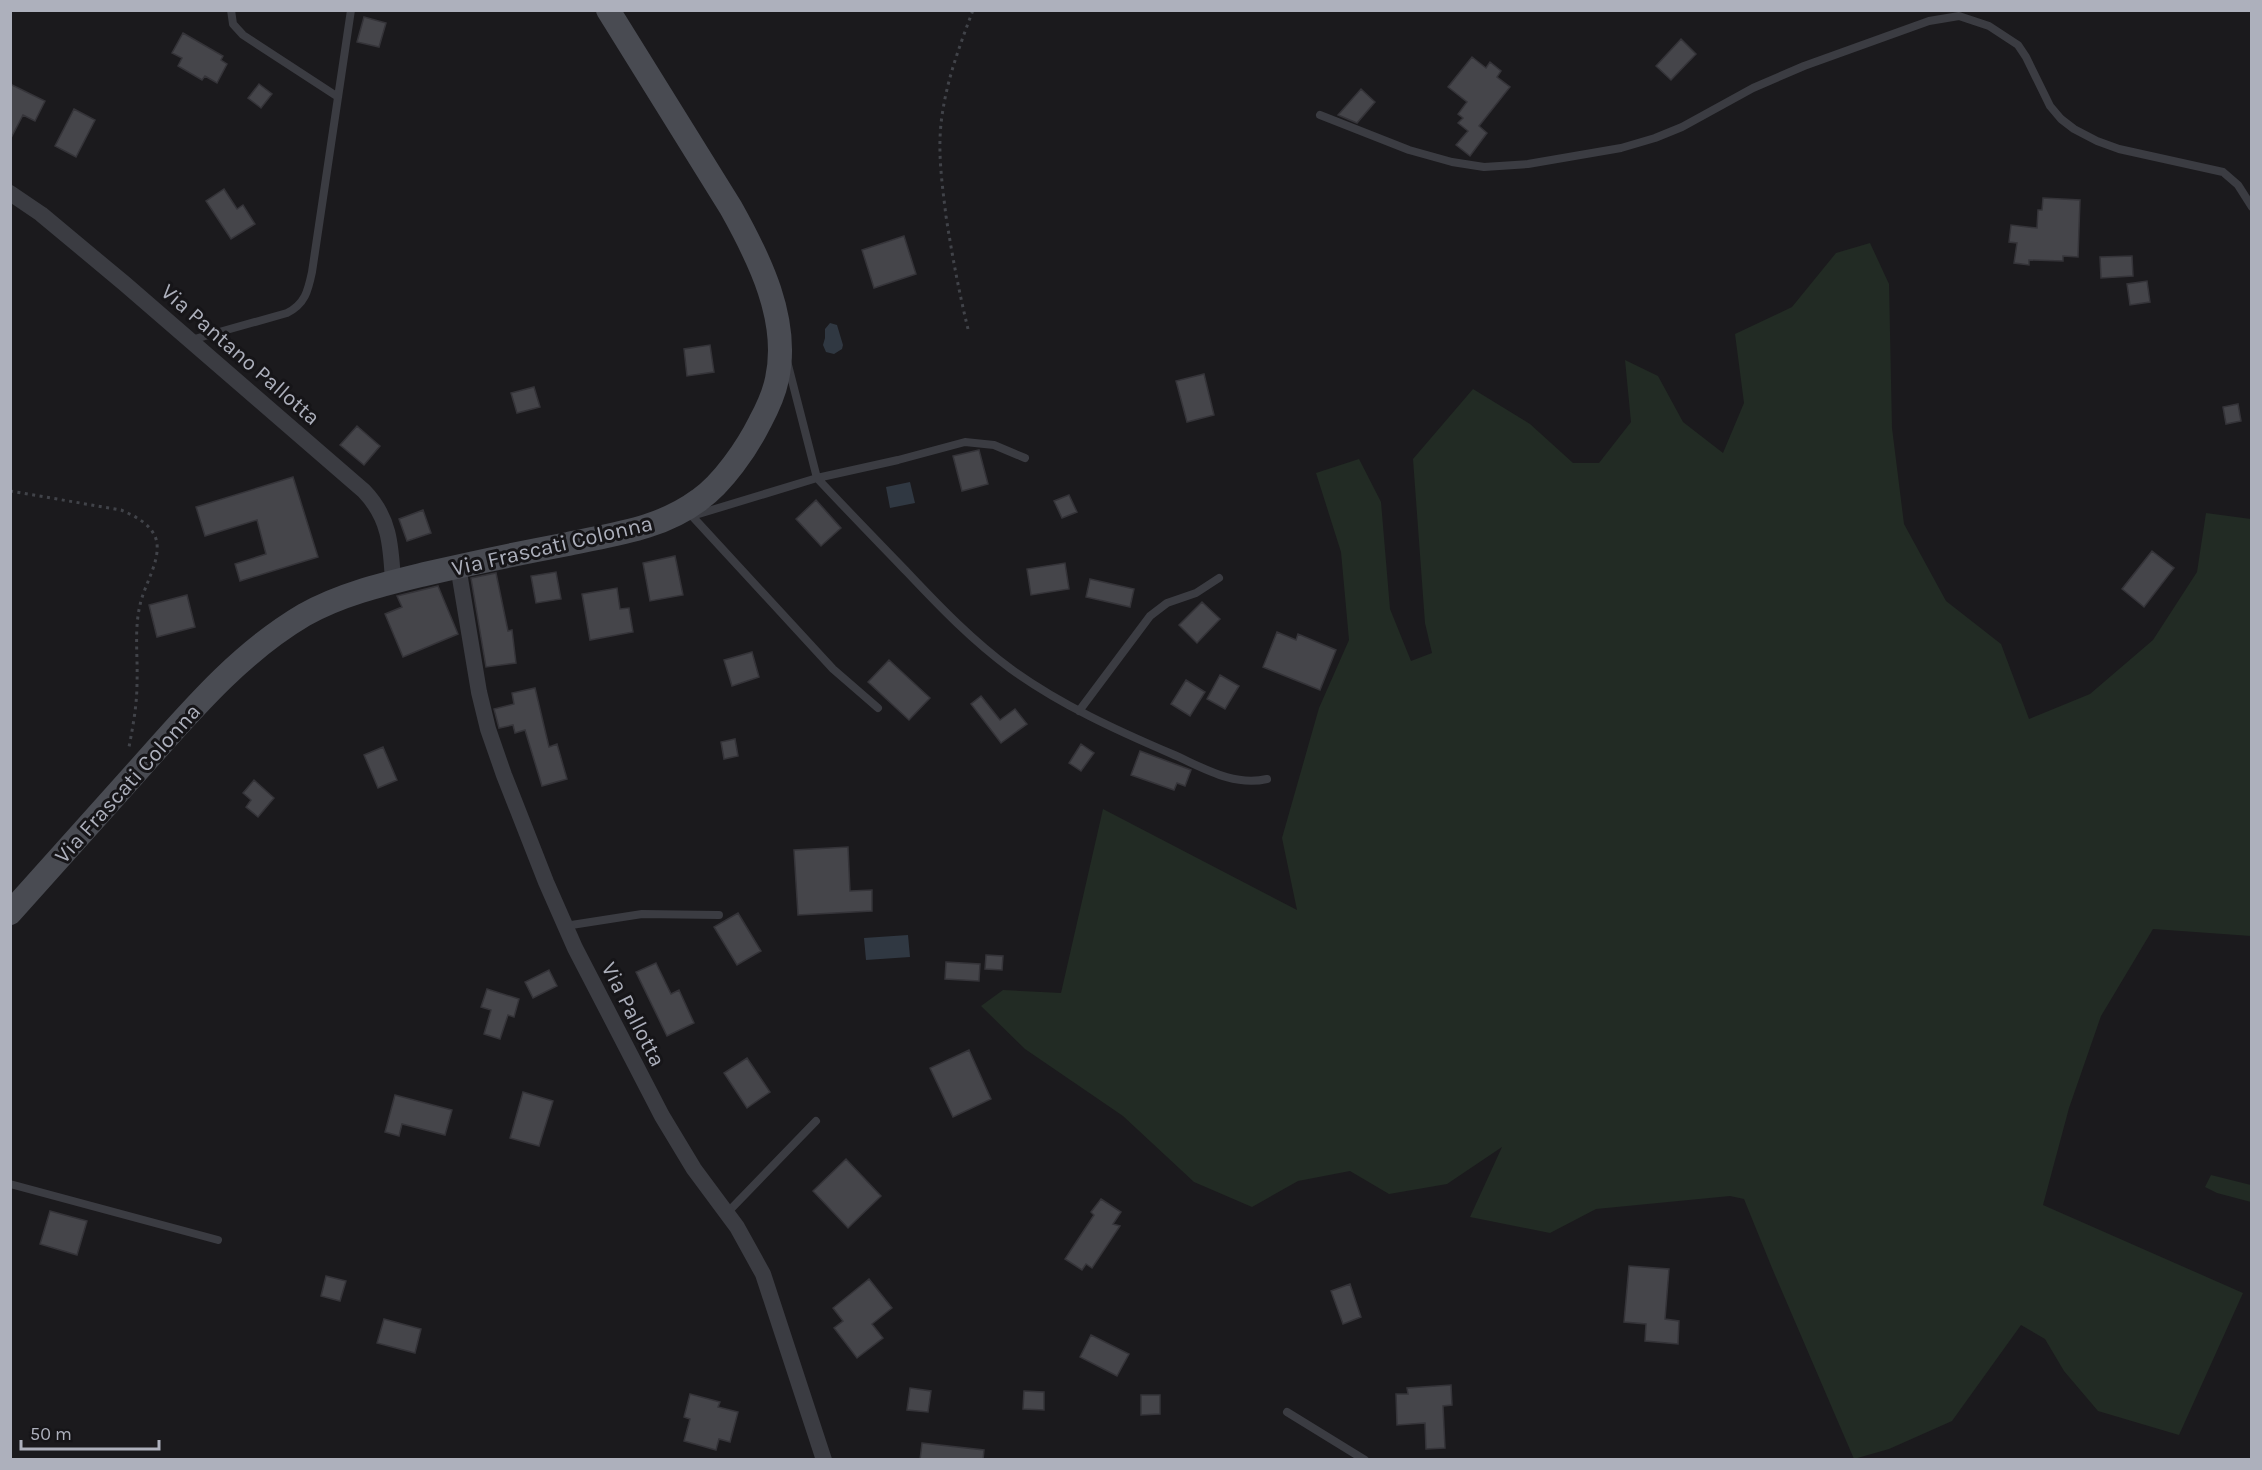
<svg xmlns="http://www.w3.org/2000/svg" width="2262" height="1470" font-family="Karla,sans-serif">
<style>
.green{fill:#222b24}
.water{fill:#303842}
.building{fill:#45454a;stroke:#353439;stroke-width:1.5}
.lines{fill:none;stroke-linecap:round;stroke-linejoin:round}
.path{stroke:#414349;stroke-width:3;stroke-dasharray:3 4.5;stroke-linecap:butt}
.lane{stroke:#3b3c42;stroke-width:8}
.street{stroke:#3b3c42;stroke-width:16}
.secondary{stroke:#494b52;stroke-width:24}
.labels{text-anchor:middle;stroke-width:6;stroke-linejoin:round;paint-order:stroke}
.street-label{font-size:22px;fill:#adb0bc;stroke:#161518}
</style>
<rect width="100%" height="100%" fill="#1b1a1d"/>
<path class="green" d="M1870,243L1889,284L1892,428L1904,524L1946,601L2001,644L2029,719L2090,694L2153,640L2197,572L2206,513L2251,519V936L2153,929L2101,1016L2069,1108L2043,1205L2243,1293L2179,1435L2098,1411L2064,1371L2045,1339L2021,1325L1952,1421L1889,1449L1854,1459L1772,1268L1744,1199L1730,1196L1596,1209L1550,1233L1470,1217L1502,1147L1447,1184L1389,1194L1350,1171L1298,1181L1252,1207L1194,1182L1123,1116L1025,1049L981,1006L1003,990L1061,993L1103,809L1297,910L1282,838L1319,708L1349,640L1341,552L1316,473L1359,459L1381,502L1390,609L1411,661L1432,653L1425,623L1413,459L1473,389L1530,424L1573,463H1599L1631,422L1625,360L1658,376L1683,422L1723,453L1744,403L1735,334L1792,307L1836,253Z
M2211,1175L2251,1185V1202L2217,1193L2205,1187Z"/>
<path class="water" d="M830,323L837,325L843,345L842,349L834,354L826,352L823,345L825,338V329Z
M910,482L915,503L890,508L886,487Z
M908,935L910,957L866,960L864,938Z"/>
<path class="building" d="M364,17L386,23L379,47L357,42Z
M183,33L223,56L221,60L227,64L217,83L205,76L202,80L178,66L182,58L172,53Z
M1681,39L1696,54L1671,80L1656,66Z
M1472,57L1486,68L1490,62L1501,71L1497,77L1510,87L1479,126L1487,133L1470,156L1456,145L1468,131L1458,123L1463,118L1458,114L1467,102L1448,87Z
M10,84L45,101L35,121L23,115L10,140Z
M259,84L272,94L261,108L248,98Z
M1361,89L1375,102L1357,123L1338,115Z
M74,109L95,120L76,157L55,146Z
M224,189L237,209L243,205L255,224L231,239L206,201Z
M2043,198L2080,200L2078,257L2063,256V261L2029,260V265L2014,263L2017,243L2009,242L2011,225L2037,228L2038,210H2042Z
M904,236L916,274L874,288L862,250Z
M2132,256L2133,276L2101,278L2100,257Z
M2147,281L2150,302L2130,305L2127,284Z
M710,345L714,372L687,376L684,349Z
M1204,374L1214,415L1187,422L1176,381Z
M534,387L540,407L517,413L511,393Z
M2238,404L2241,421L2226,424L2223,407Z
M357,426L380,446L364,465L340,445Z
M979,450L988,484L962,491L953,456Z
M293,477L318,557L240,581L235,564L266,554L257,520L205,536L196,507Z
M1069,495L1077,512L1062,518L1054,501Z
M816,500L841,528L821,546L796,519Z
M423,510L431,533L407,541L399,519Z
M2152,551L2174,568L2144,607L2122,589Z
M675,556L683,595L650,601L643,563Z
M1065,563L1069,589L1031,595L1027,569Z
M556,572L561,599L536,603L531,576Z
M496,573L508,631L512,630L516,663L486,667L471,578Z
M1090,579L1134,589L1130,607L1086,597Z
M438,586L458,634L403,657L385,614L402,607L397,596Z
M617,588L620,609L629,608L633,632L590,640L582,594Z
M187,595L195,627L157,637L149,605Z
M1202,602L1220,619L1197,643L1179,625Z
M1277,632L1296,640L1298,634L1336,650L1320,690L1263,667Z
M752,652L759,677L732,686L724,660Z
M889,660L930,698L909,720L868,682Z
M1220,675L1239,686L1225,709L1207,699Z
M1186,680L1205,692L1190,716L1171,704Z
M535,688L549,747L557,744L567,779L542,786L525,730L515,733L513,725L499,728L494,709L514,704L512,693Z
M981,696L1000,720L1015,709L1027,724L1001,743L971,704Z
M735,739L738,756L724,759L721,742Z
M1081,744L1094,753L1081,771L1069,763Z
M383,747L397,780L378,788L364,755Z
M1140,751L1191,770L1185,786L1177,783L1174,790L1131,775Z
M254,780L274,798L258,817L246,807L251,800L243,793Z
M848,847L850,891L872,890V911L798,915L794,850Z
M738,913L761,951L737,965L714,927Z
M986,955L1003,956L1002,970L985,969Z
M946,962L980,964L979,981L945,979Z
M656,963L671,994L679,990L694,1023L667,1036L636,972Z
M549,970L557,986L533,998L525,982Z
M487,989L519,999L514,1017L508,1015L500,1039L484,1034L491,1010L481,1007Z
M969,1050L991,1099L953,1117L930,1068Z
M747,1058L770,1092L747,1108L724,1073Z
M523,1092L553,1101L539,1146L510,1138Z
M395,1095L452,1110L445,1135L402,1124L399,1136L385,1132Z
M846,1159L881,1196L848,1228L813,1191Z
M1101,1199L1121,1212L1113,1224L1120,1226L1092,1268L1086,1264L1082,1270L1065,1259L1094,1215L1091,1212Z
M50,1211L87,1221L77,1255L40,1244Z
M1629,1266L1669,1269L1665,1319L1679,1321L1678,1344L1645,1341L1646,1324L1624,1322Z
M326,1276L346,1281L340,1301L321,1296Z
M869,1279L892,1308L872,1324L883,1338L857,1358L834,1328L843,1321L833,1308Z
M1350,1284L1361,1317L1343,1324L1331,1291Z
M384,1319L421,1329L415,1353L377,1343Z
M1091,1335L1129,1354L1117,1376L1080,1357Z
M1451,1385L1452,1405L1443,1406L1445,1448L1426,1449L1425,1423L1397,1425L1396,1394H1408L1407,1388Z
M910,1388L931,1391L928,1412L907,1410Z
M1024,1391L1044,1392V1410L1023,1409Z
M690,1394L720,1402L718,1407L738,1412L730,1442L719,1439L716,1450L684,1441L690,1419L684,1417Z
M1141,1395H1160V1414L1141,1415Z
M922,1443L984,1450L983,1460H920Z"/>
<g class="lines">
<path class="path" d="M968,329C959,292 952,255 946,216C942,183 937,149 942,116C947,79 960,45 973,10
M10,491L121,510C135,516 151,524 156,539C162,559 144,585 140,605C134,630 138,657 137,683C137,705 133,726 129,747"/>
<path class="lane" d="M231,10L233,24L243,35L338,97
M1320,115L1409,150L1452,162L1484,167L1528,164L1621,148L1655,138L1682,127L1753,88L1804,66L1929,21L1959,16L1989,26L2018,45L2026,57L2050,106L2061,119L2074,129L2097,141L2119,149L2223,172L2238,185L2252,207
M191,340L287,313C305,304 308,291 312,272L351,10
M1025,458L994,445L965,442L898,460L817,478C847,510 878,542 908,573C941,608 973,641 1011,669C1061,705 1116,730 1172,754C1202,767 1233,787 1267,779
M692,516L817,478L787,361
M692,516L833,669L878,708
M1079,711L1150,616L1167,603L1196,593L1219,578
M565,926L642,914L719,915
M10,1184L218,1240
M727,1213L816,1121
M1287,1412L1365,1460"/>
<path class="street" d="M10,193L41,214L125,284L364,491C390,518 391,546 393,582
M458,566L479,692L488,729L504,775L546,882L575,948L662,1116L694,1169L737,1227L763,1274L824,1460"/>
<path class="secondary" d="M10,913C53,865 96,817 139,769C189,713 238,654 304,615C341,594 384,584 425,574C473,563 520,553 568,544C614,534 660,529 699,500C723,483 747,448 760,422C767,409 774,394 777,379C790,320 759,258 731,208L608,10"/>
</g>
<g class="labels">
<g class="street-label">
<text transform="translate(241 354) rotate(41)" y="8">Via Pantano Pallotta</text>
<text transform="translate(552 545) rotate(-13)" y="8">Via Frascati Colonna</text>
<text transform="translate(127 783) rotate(-48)" y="8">Via Frascati Colonna</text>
<text transform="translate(634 1014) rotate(63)" y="8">Via Pallotta</text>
</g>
</g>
<rect width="2262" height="1470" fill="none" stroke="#adb0bc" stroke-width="24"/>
<path d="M21 1440v9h138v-9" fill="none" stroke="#adb0bc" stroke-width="3"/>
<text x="30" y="1440" font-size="18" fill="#adb0bc" stroke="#161518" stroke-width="4.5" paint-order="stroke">50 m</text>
</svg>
